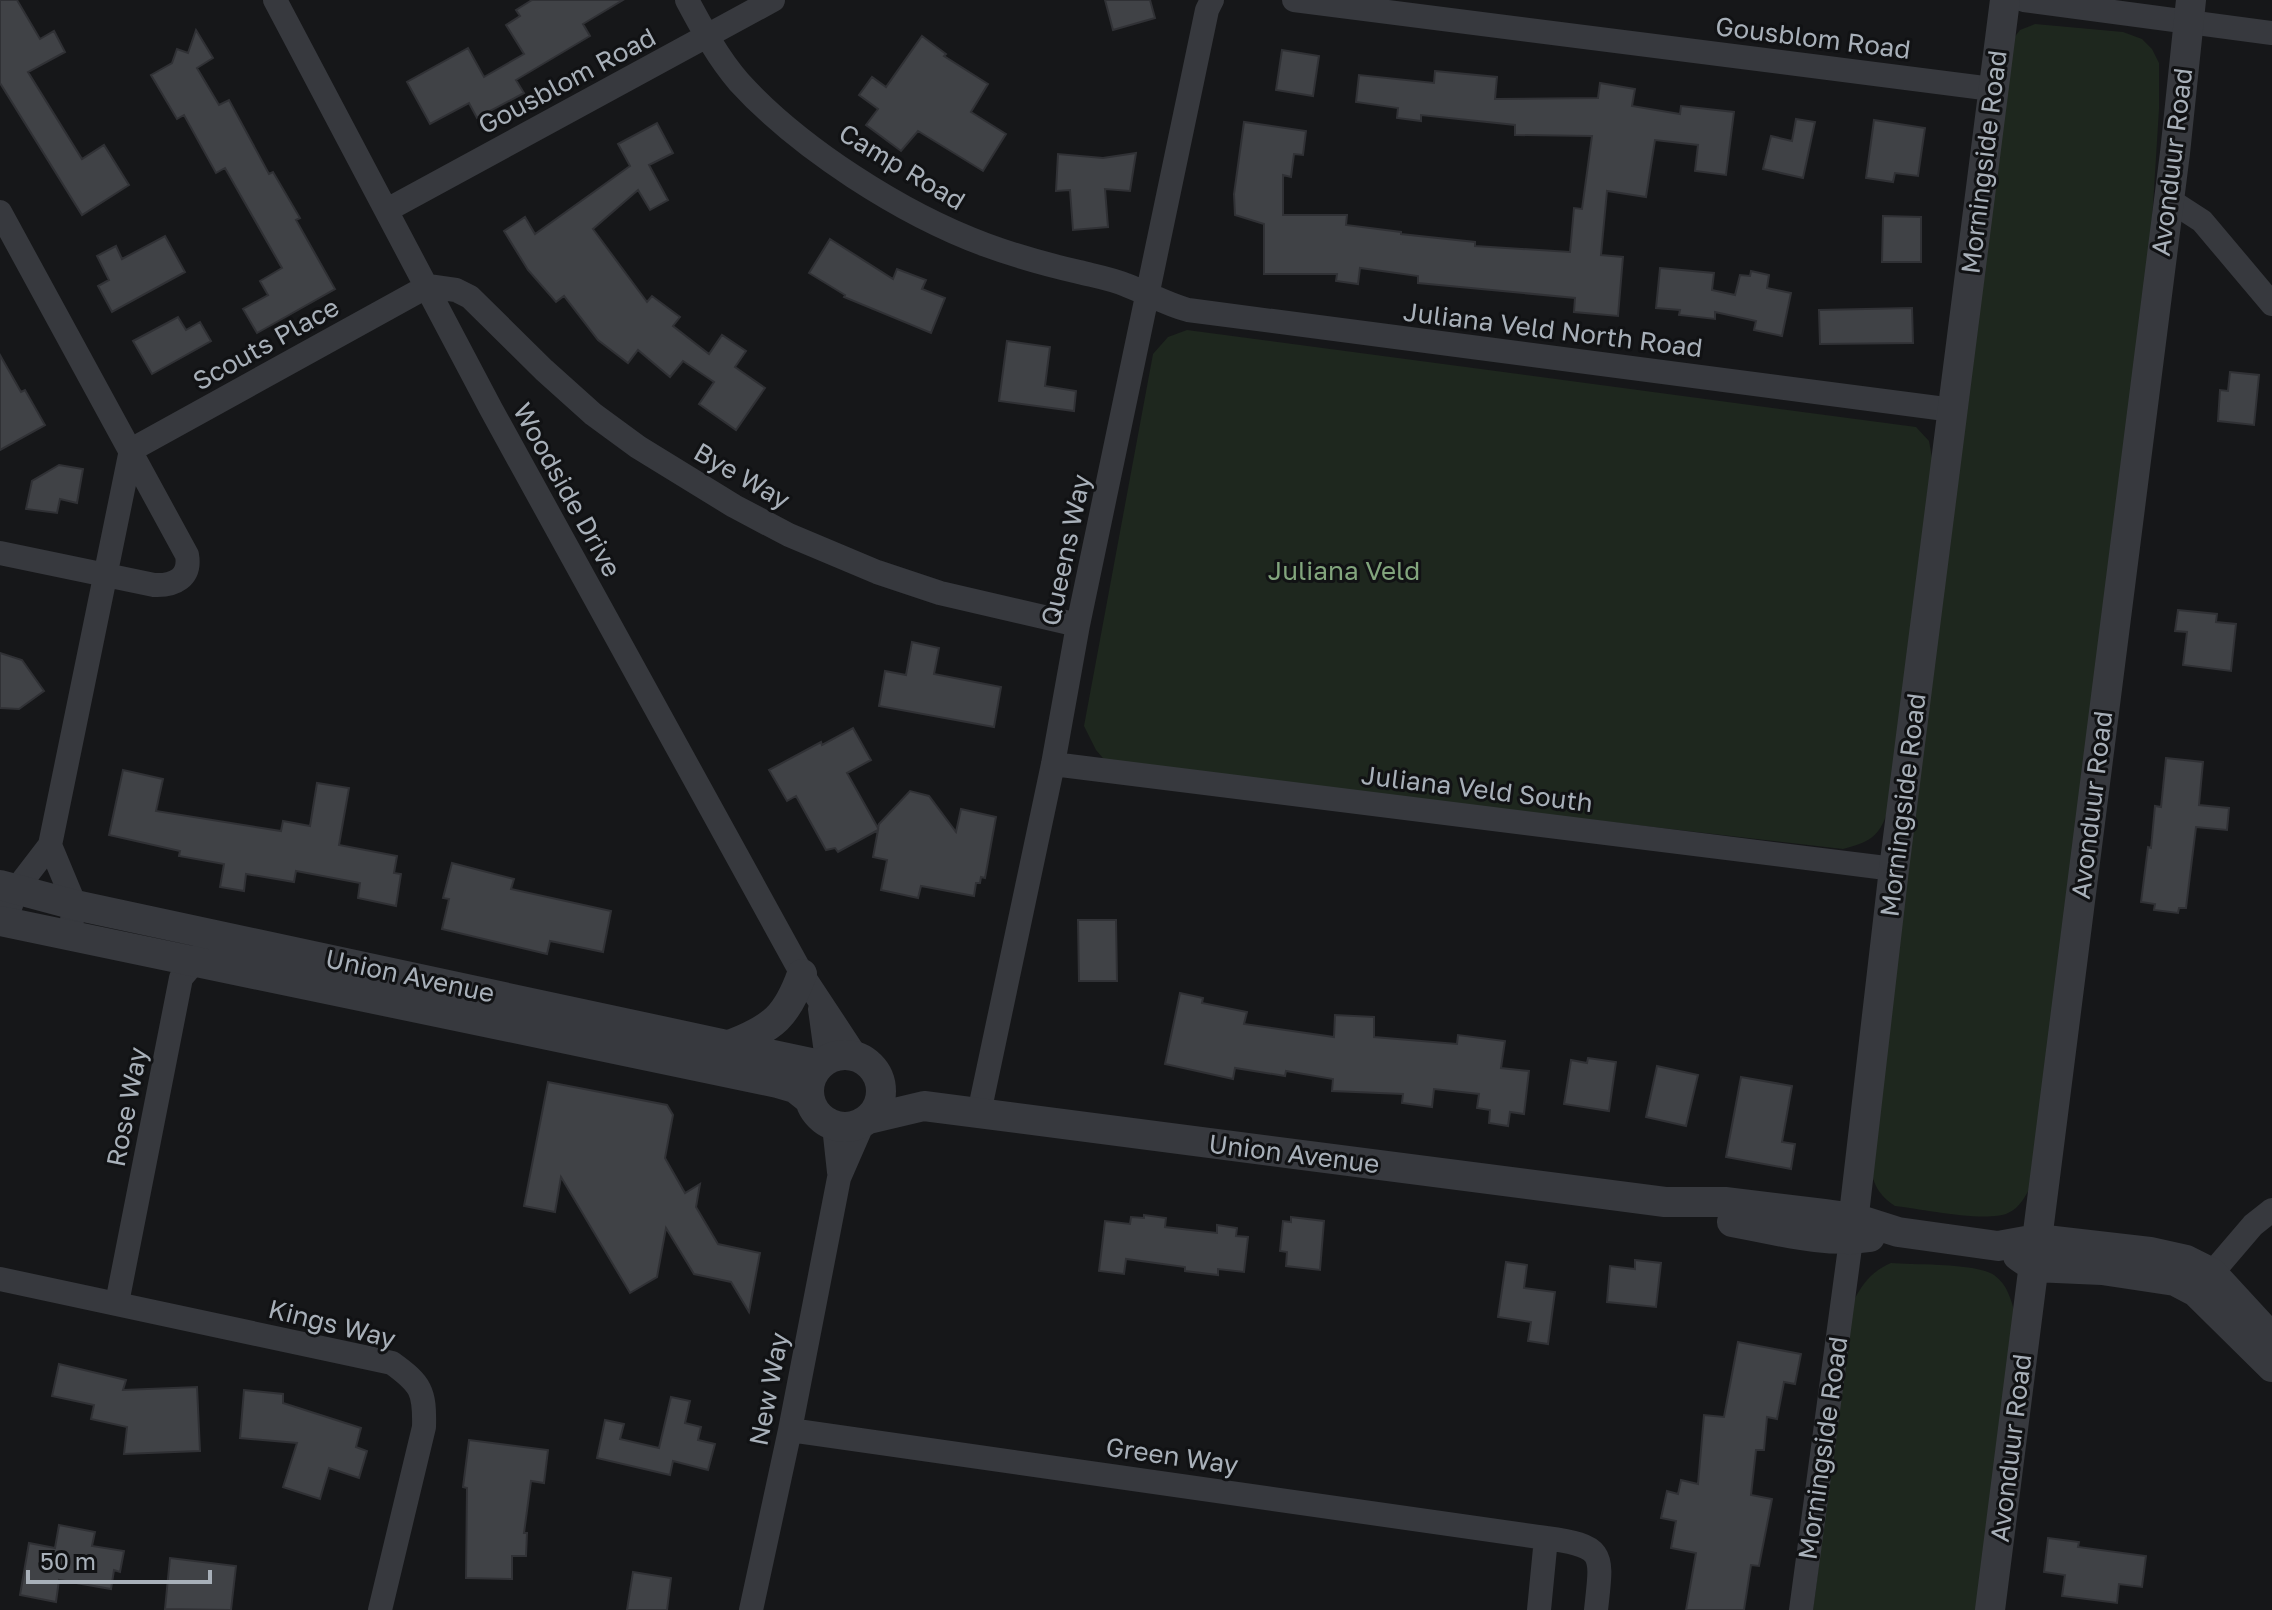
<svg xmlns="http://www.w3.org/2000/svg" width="2272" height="1610" font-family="'Golos Text',sans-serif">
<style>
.green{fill:#1e271e}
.building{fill:#404246;stroke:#303135;stroke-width:2}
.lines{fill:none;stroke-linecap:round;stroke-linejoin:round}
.minor{stroke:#37393e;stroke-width:24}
.tertiary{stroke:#37393e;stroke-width:30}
.labels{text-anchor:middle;stroke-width:6;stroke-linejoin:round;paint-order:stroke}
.street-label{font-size:26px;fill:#a8b0b9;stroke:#111214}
.park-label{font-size:26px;fill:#82a57d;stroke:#111214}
</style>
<rect width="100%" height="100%" fill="#161719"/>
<path class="green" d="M2035,24L2123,32L2142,39L2152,49L2159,63V109L2150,254L2032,1184C2026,1195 2020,1208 2008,1213C1986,1223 1922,1209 1895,1206C1879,1195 1874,1186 1870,1167L2013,39L2020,30Z
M1187,330L1916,427L1929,441L1933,463L1890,805C1880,835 1874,841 1843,849L1108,764L1096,750L1084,726L1153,354L1168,337Z
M1891,1263C1914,1265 1976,1263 1994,1275C2007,1284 2011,1299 2015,1314L1980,1610H1813L1853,1302C1863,1283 1871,1272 1891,1263Z"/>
<path class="building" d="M0,0H17L40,39L54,31L65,52L28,72L82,159L104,145L129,185L82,215L0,83Z
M532,0H623L583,24L590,36L516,80L524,93L477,118L469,103L430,124L407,82L468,48L484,77L524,54L506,25L520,16L516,10Z
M1105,0H1150L1155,18L1113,30Z
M196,30L213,58L197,68L219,105L229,100L269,174L273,172L300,218L296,220L335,289L257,333L243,309L268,295L260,281L282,268L225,168L216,173L184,115L177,119L151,75L172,63L177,49L188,53Z
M922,36L946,54L944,56L988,84L971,112L1006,134L983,171L918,131L901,151L866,125L878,109L859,95L872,77L886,87Z
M1282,50L1319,56L1313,96L1276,90Z
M1435,71L1497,77L1495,99L1598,98L1600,83L1635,89L1632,106L1680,114L1681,106L1734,112L1726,175L1695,171L1698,145L1655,140L1646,197L1607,191L1601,255L1623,257L1618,316L1574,312L1575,298L1418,283V276L1360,268L1358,284L1336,281L1337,274H1264V224L1235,215L1234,194L1244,122L1306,131L1303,155L1294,154L1291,177L1283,175V215H1347L1346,225L1401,232V234L1475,242V246L1570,252L1574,208L1582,209L1592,136L1515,135V125L1421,115V121L1397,118L1398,108L1356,102L1359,75L1434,83Z
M1796,119L1815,122L1803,178L1763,169L1771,136L1792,141Z
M1874,120L1925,128L1918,176L1895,173L1893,182L1866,178Z
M657,123L673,153L649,165L668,200L650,210L638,190L593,229L647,302L652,296L680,317L673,326L709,354L722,335L746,351L735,367L765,388L736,430L699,404L714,382L683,361L670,377L638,350L628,363L598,340L564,296L556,302L528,270L504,231L525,217L535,234L630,166L618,144Z
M1136,153L1130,191L1105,189L1108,227L1073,230L1070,190L1056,191L1058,154L1103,158Z
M1883,216L1921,217V262H1882Z
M165,236L185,272L112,312L98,286L109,280L97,256L116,246L122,259Z
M830,239L893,279L897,269L926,280L922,289L945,298L931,333L844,297L845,295L809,273Z
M1660,268L1714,273L1712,290L1735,295L1740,275L1750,276L1751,271L1769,275L1767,288L1791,293L1782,336L1754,330L1756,321L1715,312V319L1679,315L1680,310L1656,308Z
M1912,308L1913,343L1820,344L1819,310Z
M178,317L186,330L200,322L211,341L152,374L133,341Z
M1007,341L1050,347L1045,386L1076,391L1074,411L999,401Z
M0,355L21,392L25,390L45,425L0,450Z
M2230,372L2259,375L2254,425L2218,421L2220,390L2228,391Z
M59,465L83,469L77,503L60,499L57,513L26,509L32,481Z
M2178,610L2217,614L2216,622L2236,624L2231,671L2183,665L2187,632L2175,631Z
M912,642L939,648L934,674L1001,687L994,727L879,706L885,671L906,675Z
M0,653L22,660L44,691L19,709L0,708Z
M853,728L871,760L847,773L878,828L879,824L910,791L929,796L956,832L961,809L996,817L985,878L981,877L980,883H976L974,896L921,886L918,898L881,890L887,860L873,857L878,830L838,852L835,848L826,850L796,796L787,801L769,770L821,742L822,745Z
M2166,758L2203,762L2199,805L2229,808L2227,830L2196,827L2186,908H2179L2178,913L2154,910L2155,904L2141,902L2148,847L2151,848L2155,806L2161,807Z
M123,770L163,779L156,811L281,831L283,821L310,826L317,783L349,788L339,845L397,856L394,873L401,874L396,906L358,898L360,883L296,871L294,882L246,874L244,891L220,887L224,864L179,856L180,851L109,835Z
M452,863L514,879L511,889L611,911L603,952L550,941L547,954L442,929L449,899L443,898Z
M1078,920H1116L1117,981H1079Z
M1180,993L1203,998L1202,1003L1247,1012L1244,1024L1334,1037L1335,1015L1374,1017V1037L1457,1044L1458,1035L1505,1041L1501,1068L1529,1071L1524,1114L1510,1112L1508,1126L1489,1123L1490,1110L1477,1108L1479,1094L1434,1089L1432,1107L1402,1103L1403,1094L1332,1091L1333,1079L1286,1071L1285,1076L1235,1068L1233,1079L1165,1064Z
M1588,1058L1616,1062L1609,1111L1564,1104L1571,1060L1587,1063Z
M1657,1066L1698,1075L1686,1126L1646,1117Z
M1741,1077L1792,1086L1782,1142L1795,1144L1791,1169L1726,1157Z
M548,1082L667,1105L673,1115L665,1158L685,1193L700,1184L696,1207L718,1244L760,1253L749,1312L731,1282L694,1274L666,1228L657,1277L630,1293L561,1177L555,1212L524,1206Z
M1144,1215L1166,1218L1165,1227L1217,1233V1225L1237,1228L1236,1236L1248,1237L1244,1272L1218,1269V1275L1185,1271V1267L1126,1259L1124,1274L1099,1271L1105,1221L1130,1224L1131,1217L1144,1218Z
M1291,1217L1324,1221L1320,1270L1286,1266L1287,1252L1280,1251L1283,1221L1291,1222Z
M1635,1260L1661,1263L1656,1307L1607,1302L1610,1266L1635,1269Z
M1506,1262L1527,1265L1524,1288L1555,1292L1548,1344L1528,1341L1531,1322L1498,1317Z
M1738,1342L1801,1354L1795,1384L1784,1382L1777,1419L1767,1417L1764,1450H1756L1751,1495L1772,1499L1759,1566L1751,1565L1744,1610H1686L1696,1553L1671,1548L1676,1521L1661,1518L1667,1491L1678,1494L1681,1480L1698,1484L1704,1415L1724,1417Z
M59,1364L126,1380L123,1390L197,1387L200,1451L124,1454L127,1427L91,1419L94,1405L52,1396Z
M244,1390L283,1394V1403L361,1428L356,1447L367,1451L359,1478L329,1468L320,1499L283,1487L297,1443L240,1438Z
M671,1397L690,1401L685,1423L701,1427L698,1440L715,1444L708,1470L673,1461L670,1475L597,1458L605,1420L624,1424L620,1439L659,1448Z
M469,1440L548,1450L544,1483L531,1481L524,1533H527L526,1556H512V1579L466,1578L467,1488L463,1487Z
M59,1525L95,1532L92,1546L124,1551L120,1572L114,1570L111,1589L59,1580L56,1602L20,1595L29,1543L55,1548Z
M2048,1538L2079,1542L2078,1547L2146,1556L2142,1587L2119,1584L2117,1603L2062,1596L2065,1575L2044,1572Z
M170,1558L236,1566L231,1610L165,1609Z
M633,1572L671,1578L667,1610H627Z"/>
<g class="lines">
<path class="minor" d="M275,0L491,409L802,974L856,1056
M687,0C702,28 718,58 739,82C799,148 902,214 986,245C1016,256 1048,265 1079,272C1095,276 1112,279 1126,285C1147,293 1166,304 1188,310L1953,410
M1294,0L1992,89
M2024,0L2272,33
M2168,199L2202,221L2272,304
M387,210L773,0
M0,212L187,555C191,578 174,586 154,585L0,553
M131,450L428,286L456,290L470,297L544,370L593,414L638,447L734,506L789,535L877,572L940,593L1078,625
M1053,764L1894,869
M50,845L75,905L69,935
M5,922L17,888L50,845L131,450
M820,1009L827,1060
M979,1113L1053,764L1078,625L1207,10L1212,0
M834,1126L839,1172
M0,1279L392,1363C421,1384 425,1391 424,1427L380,1610
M2200,1287L2253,1225L2272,1210
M117,1303L181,978L203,952
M790,1430L1546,1538L1539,1610
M1546,1538C1607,1546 1602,1554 1596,1610
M751,1610L790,1430L839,1178L863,1123
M1801,1610L1851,1240"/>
<path class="tertiary" d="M0,885L75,905L820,1065
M0,921L778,1083L795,1088L810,1100
M732,1044C773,1028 787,1016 802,974
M809 1091a36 36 0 1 1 72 0a36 36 0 1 1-72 0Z
M869,1119L924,1106L1665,1202H1725L1824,1214L1854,1218L1898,1232L1998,1246L2037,1239L2150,1252L2186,1260L2212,1273L2272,1338
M1732,1222C1777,1230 1825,1244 1870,1237
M1851,1240L1894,869L2005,0
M2018,1256L2034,1267L2102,1270L2175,1281L2196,1292L2272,1367
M1990,1610L2175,153L2191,0"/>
</g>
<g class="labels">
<g class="street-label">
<text transform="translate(1813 38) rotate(7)" y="9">Gousblom Road</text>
<text transform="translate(567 81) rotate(-28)" y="9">Gousblom Road</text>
<text transform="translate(1984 162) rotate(-83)" y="9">Morningside Road</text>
<text transform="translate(2172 162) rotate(-83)" y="9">Avonduur Road</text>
<text transform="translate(902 167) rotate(31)" y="9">Camp Road</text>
<text transform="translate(1553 330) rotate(7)" y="9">Juliana Veld North Road</text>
<text transform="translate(266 344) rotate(-29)" y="9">Scouts Place</text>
<text transform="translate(742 476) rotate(30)" y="9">Bye Way</text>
<text transform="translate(567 490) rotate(61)" y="9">Woodside Drive</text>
<text transform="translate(1066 550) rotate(-78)" y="9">Queens Way</text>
<text transform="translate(1477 789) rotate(7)" y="9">Juliana Veld South</text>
<text transform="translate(1903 805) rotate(-83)" y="9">Morningside Road</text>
<text transform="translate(2092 805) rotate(-83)" y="9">Avonduur Road</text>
<text transform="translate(410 976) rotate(12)" y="9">Union Avenue</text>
<text transform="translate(127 1107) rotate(-79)" y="9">Rose Way</text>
<text transform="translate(1294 1154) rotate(7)" y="9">Union Avenue</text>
<text transform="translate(332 1324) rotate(14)" y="9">Kings Way</text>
<text transform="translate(769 1389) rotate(-79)" y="9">New Way</text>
<text transform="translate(1823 1448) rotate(-82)" y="9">Morningside Road</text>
<text transform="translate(2011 1448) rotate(-83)" y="9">Avonduur Road</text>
<text transform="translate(1172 1456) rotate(8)" y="9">Green Way</text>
</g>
<g class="park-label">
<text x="1344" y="580">Juliana Veld</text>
</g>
</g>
<path d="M28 1570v12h182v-12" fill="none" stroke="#a8b0b9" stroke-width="4"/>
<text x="40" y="1570" font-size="24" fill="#a8b0b9" stroke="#111214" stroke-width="6" paint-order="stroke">50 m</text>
</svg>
